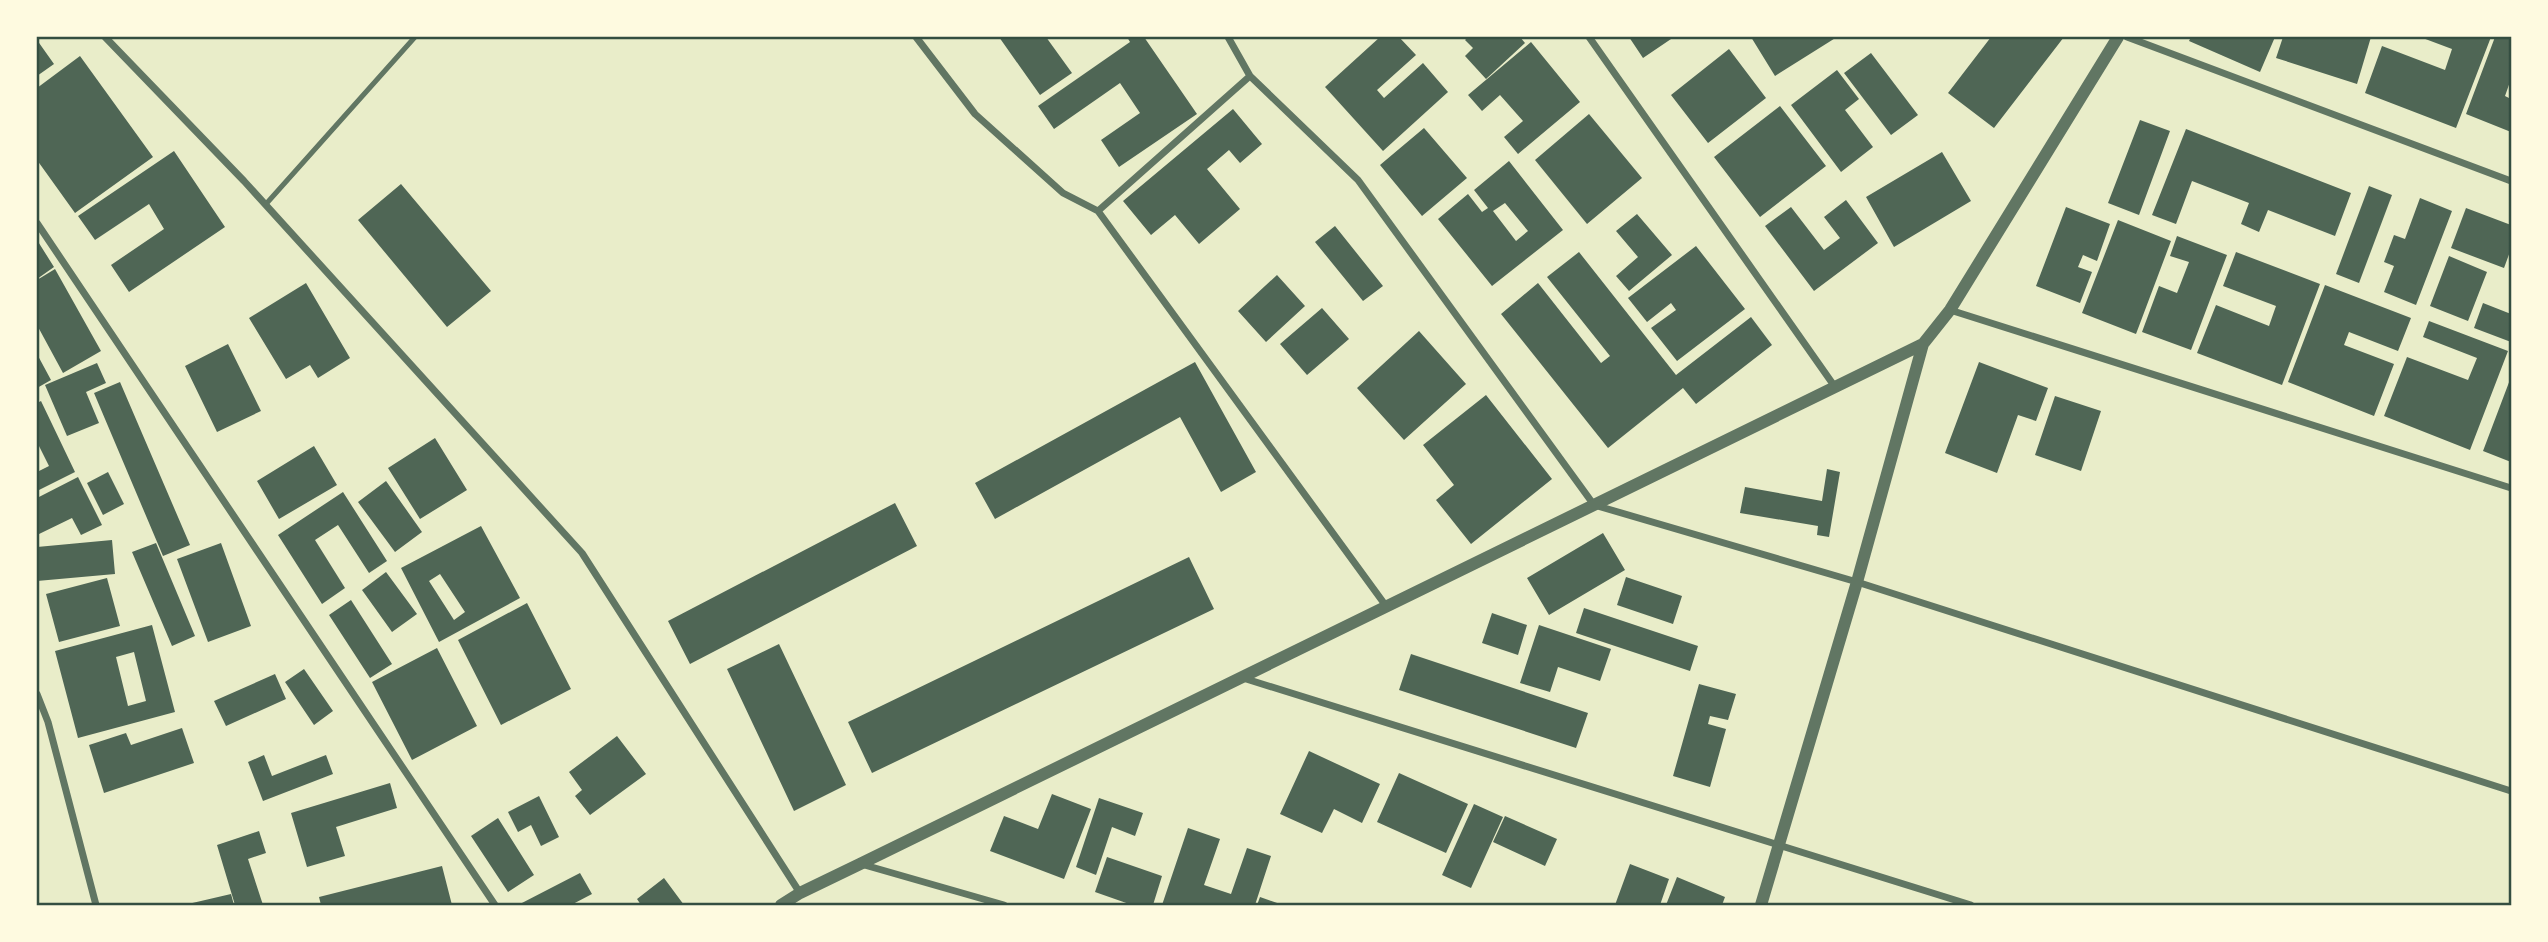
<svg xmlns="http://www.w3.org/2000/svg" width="2548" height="942" font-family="'Work Sans',sans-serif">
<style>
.building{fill:#4f6655;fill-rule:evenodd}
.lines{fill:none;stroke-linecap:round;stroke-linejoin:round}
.service{stroke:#617663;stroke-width:5}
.minor{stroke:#617663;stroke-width:7}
.tertiary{stroke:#617663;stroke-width:12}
.neatline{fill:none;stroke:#344e41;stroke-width:2.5}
</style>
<rect width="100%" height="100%" fill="#e9edc9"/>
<path class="building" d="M999,37H1046L1072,73L1040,95Z
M1127,37H1144L1197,114L1119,167L1101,140L1140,113L1120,83L1054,129L1038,106L1130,42Z
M1380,37H1399L1416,55L1377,90L1384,98L1423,63L1448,92L1383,151L1325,87Z
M1468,37H1520L1525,43L1486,79L1465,56L1473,48L1465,40Z
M1629,37H1674L1643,58Z
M1751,37H1837L1775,76Z
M1991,37H2064L1994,128L1948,93Z
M2191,37H2275L2260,72L2189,41Z
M2283,37H2371L2357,84L2276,58Z
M2420,37H2491L2456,128L2365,93L2382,46L2445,70L2452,49Z
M2495,37H2511V79L2505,96L2511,99V132L2466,114Z
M37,40L54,64L37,76Z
M1531,42L1580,102L1518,154L1504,137L1523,121L1500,95L1482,111L1468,95Z
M1729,49L1766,98L1708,143L1671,95Z
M1871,53L1918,115L1891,135L1844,73Z
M80,56L153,157L75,213L37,160V88Z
M1837,70L1859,99L1845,110L1873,147L1841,172L1791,105Z
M1780,106L1826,166L1760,217L1714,157Z
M1233,109L1262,144L1240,163L1229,150L1207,169L1240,209L1199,244L1175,215L1151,235L1123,201Z
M1589,114L1642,178L1587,224L1535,160Z
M2140,120L2170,131L2139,215L2108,203Z
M1424,128L1467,178L1422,216L1380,165Z
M2186,129L2351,193L2335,236L2268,210L2259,232L2241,224L2249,203L2192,181L2176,224L2152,215Z
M174,151L225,227L129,292L111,265L164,229L149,204L95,240L78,216Z
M1942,152L1971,201L1894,247L1866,197Z
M1509,161L1563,230L1492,286L1438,219L1468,194L1482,212L1488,208L1474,190ZM1505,203L1528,231L1516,241L1493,211Z
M401,184L491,291L447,327L358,220Z
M2369,186L2392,195L2359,283L2336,274Z
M2420,198L2452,211L2416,305L2384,292L2394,266L2384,262L2394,235L2405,239Z
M1846,200L1878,243L1814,291L1765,226L1791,207L1824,250L1840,238L1824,217Z
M2066,207L2110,224L2097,261L2083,255L2078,267L2092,272L2080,303L2036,286Z
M2466,208L2511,225V249L2504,268L2451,248Z
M1637,214L1672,255L1629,291L1616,276L1638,257L1616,231Z
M2118,220L2171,241L2136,334L2082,313Z
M1335,226L1383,286L1363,301L1315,242Z
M2177,236L2227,255L2191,350L2142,332L2159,286L2177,293L2189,262L2170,256Z
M37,240L54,267L37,279Z
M1696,246L1745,309L1677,361L1651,328L1676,310L1671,303L1647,322L1628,298Z
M1579,252L1676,375L1751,317L1772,345L1696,404L1683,388L1608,448L1501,314L1538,283L1601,363L1610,356L1547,277Z
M2236,252L2320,284L2282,385L2197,353L2216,305L2269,326L2276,306L2223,286Z
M2449,256L2487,272L2468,321L2430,306Z
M55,269L101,351L63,373L37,325V280Z
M1277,275L1305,306L1266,342L1238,311Z
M306,283L350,358L318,378L310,365L286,379L249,318Z
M2325,285L2411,318L2398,351L2349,332L2344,345L2394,364L2374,416L2288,382Z
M2483,303L2511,314V342L2474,328Z
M1322,308L1349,339L1307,375L1280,344Z
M2429,321L2508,351L2470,450L2384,416L2407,357L2468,380L2477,358L2423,337Z
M1419,331L1466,384L1404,440L1357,388Z
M228,344L261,411L217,432L185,366Z
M37,354L51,380L37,388Z
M1195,362L1256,472L1221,492L1180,417L995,519L975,483Z
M1979,362L2048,388L2036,421L2018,415L1997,473L1945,453Z
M97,363L106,383L86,392L99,423L67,436L45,385Z
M2511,377V462L2483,451Z
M120,382L190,545L163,556L94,393Z
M1486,395L1552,479L1471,544L1436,500L1454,485L1423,445Z
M2055,396L2101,411L2081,471L2035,455Z
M41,401L75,472L37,491V472L49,466L37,442V403Z
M435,438L467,490L420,519L388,468Z
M314,446L337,485L279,519L257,481Z
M1827,469L1840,472L1829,537L1817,535L1818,526L1740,513L1745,487L1822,501Z
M108,472L124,504L103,515L87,483Z
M78,477L102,525L81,535L72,518L37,535V498Z
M386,481L422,532L395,552L358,502Z
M343,492L387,561L369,573L338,525L315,540L345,588L322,604L278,535Z
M895,503L917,546L690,664L668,621Z
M481,526L520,598L439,642L401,568ZM440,574L465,612L454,620L429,581Z
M1603,533L1625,570L1549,615L1527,578Z
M112,540L115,574L37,581V547Z
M156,543L195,636L172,646L132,552Z
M221,543L251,626L208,642L177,559Z
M1189,557L1214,609L872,773L848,722Z
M386,572L417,614L392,632L362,590Z
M1626,577L1682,596L1673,624L1617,605Z
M107,578L120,626L59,642L46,594Z
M351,600L392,664L370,678L329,615Z
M527,603L571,689L501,725L458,640Z
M1584,608L1698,646L1690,671L1576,633Z
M1492,613L1527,625L1518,655L1482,643Z
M152,625L175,712L78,738L55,651ZM134,652L146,701L128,706L116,657Z
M1539,625L1611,649L1600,681L1558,667L1550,692L1520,683Z
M779,644L846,785L794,811L727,669Z
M437,648L477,726L412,760L372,682Z
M1411,654L1588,713L1576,748L1399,690Z
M304,669L333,711L314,725L285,682Z
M275,674L286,699L226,726L214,701Z
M1699,684L1736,694L1728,720L1710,716L1708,724L1726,729L1710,787L1673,776Z
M182,728L194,763L104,793L89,745L126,733L131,745Z
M617,736L646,774L590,815L575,796L582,790L569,772Z
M1309,751L1380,784L1362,823L1334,809L1322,833L1280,814Z
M264,755L272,776L326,755L333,774L263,801L248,762Z
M1399,773L1468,804L1446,853L1377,822Z
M390,783L397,808L336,827L345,856L307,867L291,813Z
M1052,794L1091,809L1064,879L990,851L1004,816L1038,829Z
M539,796L559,837L541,846L531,825L518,832L508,812Z
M1099,798L1143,813L1135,836L1112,827L1096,875L1076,867Z
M1474,804L1503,817L1471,888L1442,875Z
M1505,816L1557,839L1545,866L1493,842Z
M498,818L534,875L508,892L471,836Z
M1188,828L1220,839L1204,885L1231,894L1247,848L1271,856L1255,905H1162Z
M259,831L266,853L248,859L263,905H235L217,845Z
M1107,857L1162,876L1153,905H1132L1095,892Z
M1630,864L1669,879L1660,905H1615Z
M442,866L452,905H321L319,897Z
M580,873L592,894L571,905H518Z
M1677,877L1725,897L1722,905H1666Z
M664,878L684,905H641L637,899Z
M231,894L234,905H188V904Z
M1260,897L1283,905H1257Z"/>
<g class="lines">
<path class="service" d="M266,204L415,37"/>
<path class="minor" d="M105,37L244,181L582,553L800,893
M916,37L975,114L1063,193L1098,211L1386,606
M1228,37L1250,76L1358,180L1594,505L1857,582L2511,791
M1589,37L1835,387
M2127,37L2511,181
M1098,211L1250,76
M37,223L495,905
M1950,310L2511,488
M1243,678L1971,905
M37,694L48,722L96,905
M861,864L1004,905"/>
<path class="tertiary" d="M781,905L800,893L860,864L1923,344L1950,310L2118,37
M1761,905L1857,582L1923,344"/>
</g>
<rect width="2548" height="942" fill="none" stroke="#fefae0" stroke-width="77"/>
<rect x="38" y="38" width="2472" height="866" class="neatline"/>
</svg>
